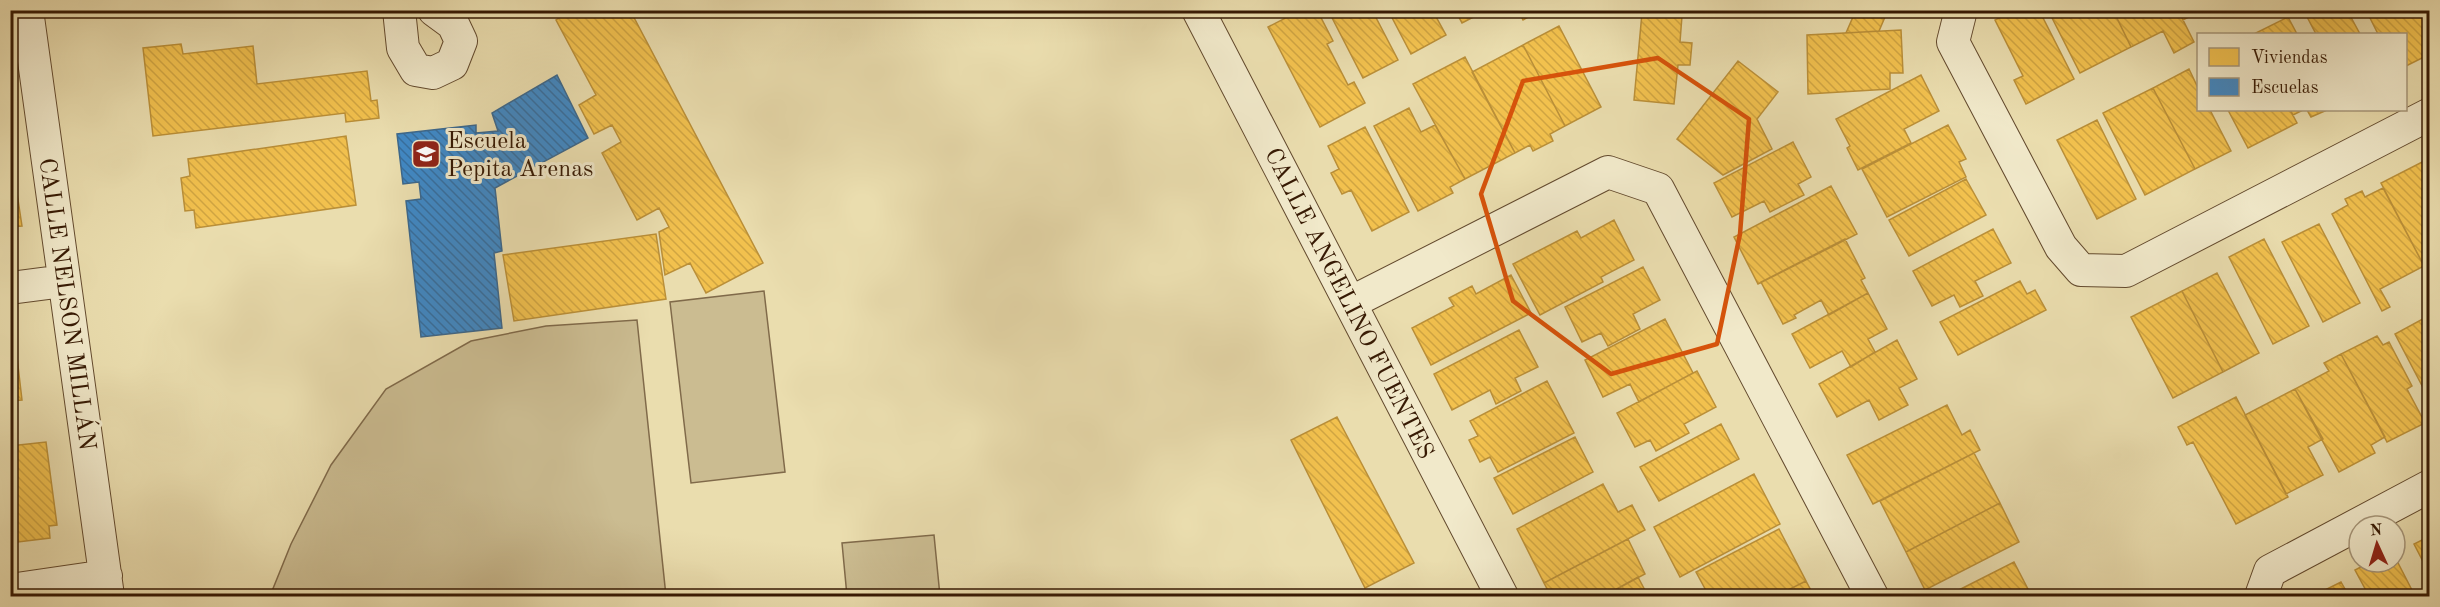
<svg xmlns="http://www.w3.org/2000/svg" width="2440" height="607" font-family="'Old Standard TT',serif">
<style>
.pitch{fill:#cbbc91;stroke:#806a4a;stroke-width:1.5}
.homes{fill:url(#homes-back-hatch);stroke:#ba8f38;stroke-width:1.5}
.schools{fill:url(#schools-back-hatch);stroke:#3c678b;stroke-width:1.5}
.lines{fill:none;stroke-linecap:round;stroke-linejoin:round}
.minor-casing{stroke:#634a2e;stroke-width:34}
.minor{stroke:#f1e9ca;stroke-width:32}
.marked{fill:none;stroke:#d6530b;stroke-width:4.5;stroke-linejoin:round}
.labels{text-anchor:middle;stroke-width:6;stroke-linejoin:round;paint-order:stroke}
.poi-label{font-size:24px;fill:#361903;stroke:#f1e9ca;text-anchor:start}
.street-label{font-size:24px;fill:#361903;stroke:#f1e9ca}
</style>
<defs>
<pattern id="homes-back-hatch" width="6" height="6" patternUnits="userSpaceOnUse" patternTransform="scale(1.5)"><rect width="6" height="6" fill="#f2c14e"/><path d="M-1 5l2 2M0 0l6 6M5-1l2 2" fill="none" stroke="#d0a542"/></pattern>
<pattern id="schools-back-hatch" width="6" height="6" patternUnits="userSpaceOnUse" patternTransform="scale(1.5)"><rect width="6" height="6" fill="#3f88c5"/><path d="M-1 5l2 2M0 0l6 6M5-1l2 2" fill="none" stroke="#366e9e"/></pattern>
</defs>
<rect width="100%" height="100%" fill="#eaddae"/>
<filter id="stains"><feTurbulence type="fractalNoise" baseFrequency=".00333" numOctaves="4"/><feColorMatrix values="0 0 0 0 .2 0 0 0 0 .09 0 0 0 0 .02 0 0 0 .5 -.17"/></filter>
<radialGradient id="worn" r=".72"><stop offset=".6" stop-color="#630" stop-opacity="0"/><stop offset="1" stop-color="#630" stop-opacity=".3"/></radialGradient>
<path class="pitch" d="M764,291L785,472L691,483L670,302Z
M637,320L666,596H270L291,544L331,465L386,389L471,341L546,326Z
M934,535L940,596H847L842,543Z"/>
<path class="homes" d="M571,10H630L763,263L706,293L690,263L665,275L659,232L669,227L659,208L637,220L602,153L621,142L612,125L594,134L579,105L596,95L556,20Z
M1301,10H1317L1333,41L1327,44L1348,85L1354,82L1365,103L1320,127L1268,27Z
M1328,10H1372L1398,60L1363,78Z
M1388,10H1439L1434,13L1446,35L1411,54Z
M1455,10H1487L1462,23Z
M1518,10H1541L1523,20Z
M1856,10H1888L1879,31L1846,33Z
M2015,10H2039L2074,79L2026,104L2014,80L2023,76L1995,20Z
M2048,10H2113L2131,47L2080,73Z
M2113,10H2178L2194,42L2174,53L2163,31L2131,47Z
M2178,10H2202L2183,20Z
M2310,10H2347L2360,34H2316L2305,13Z
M2366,10H2430V54L2406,66V34H2378Z
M1642,13L1682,16L1680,42L1692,43L1690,65H1678L1674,104L1634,100Z
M2288,17L2297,34H2254Z
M1559,26L1601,107L1565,126L1523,45Z
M1901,30L1903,73H1890V89L1808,94L1807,35Z
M181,44L183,54L253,46L257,84L367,71L371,101L377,100L379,118L346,122L345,113L153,136L143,48Z
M1523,45L1565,126L1550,134L1553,141L1533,151L1530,145L1515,153L1472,72Z
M1465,57L1515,153L1465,179L1413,84Z
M1738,61L1778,92L1757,119L1772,149L1723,175L1677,139Z
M2189,69L2198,88V110H2210L2231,151L2195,169L2153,88Z
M1921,75L1939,111L1904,129L1911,143L1858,170L1847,148L1850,146L1836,119Z
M2153,88L2195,169L2145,195L2103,113Z
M1409,108L1421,132L1435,125L1465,179L1450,187L1453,193L1418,211L1374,126Z
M2228,110H2290L2297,123L2248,148Z
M2290,110H2303L2293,115Z
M2307,110H2327L2311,117Z
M2097,120L2136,199L2097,219L2057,140Z
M1948,125L1966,159L1959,162L1966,177L1887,217L1862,169Z
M1365,127L1409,212L1372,231L1351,190L1342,194L1331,173L1339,169L1328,146Z
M346,136L356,205L196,228L194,210L185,211L181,178L190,176L188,159Z
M1793,142L1811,177L1798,184L1804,195L1770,212L1764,201L1732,217L1714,183Z
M10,147L22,226L10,227Z
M2430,158V263L2424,266L2381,183Z
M1966,179L1986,215L1909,256L1889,220Z
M1831,186L1857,234L1758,284L1734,237Z
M2383,188L2424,266L2380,289L2390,307L2382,311L2332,214L2348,205L2345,199L2362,191L2365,197Z
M1614,220L1634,260L1601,277L1603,282L1540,315L1513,264L1577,231L1581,238Z
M2319,224L2360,303L2323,322L2282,242Z
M1993,229L2011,263L1975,281L1983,296L1960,307L1954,295L1932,306L1913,271Z
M656,234L666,299L514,321L503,255Z
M1845,239L1865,278L1861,280L1868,293L1829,315L1821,300L1794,315L1796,318L1783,324L1761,282Z
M2264,239L2309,326L2273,344L2229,257Z
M1643,267L1660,300L1633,314L1640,329L1608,346L1601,333L1582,342L1565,307Z
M2217,273L2259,353L2223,372L2182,291Z
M1511,275L1531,313L1431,365L1412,328L1454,306L1449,298L1472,286L1476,294Z
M2020,281L2027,294L2035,290L2046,310L1958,355L1940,322Z
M2182,291L2223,372L2173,398L2131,317Z
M1868,293L1887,329L1868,339L1875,352L1851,367L1842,351L1810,368L1792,334Z
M2430,315V401L2395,334Z
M1665,319L1693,373L1639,402L1630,384L1603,397L1585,360Z
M1519,330L1538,367L1515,378L1521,391L1496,404L1490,390L1452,410L1434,374Z
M2377,336L2383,345L2389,342L2412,386L2407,389L2425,423L2387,442L2341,354Z
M15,340L22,400L10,401V341Z
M1897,340L1917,379L1899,388L1908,405L1879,420L1869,400L1837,417L1819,384Z
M2341,354L2385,437L2371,445L2375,453L2339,472L2295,389L2329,371L2324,363Z
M1697,371L1716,407L1684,424L1689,433L1656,451L1650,440L1635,447L1617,413Z
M1547,381L1574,433L1498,472L1490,457L1480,462L1469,440L1478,436L1470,421Z
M2295,389L2323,439L2308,447L2323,475L2286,494L2245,415Z
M2236,397L2288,497L2236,524L2193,442L2187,445L2178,427Z
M1947,405L1962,435L1970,430L1980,450L1873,504L1847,455Z
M1337,417L1414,563L1365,588L1291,440Z
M1721,424L1739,459L1659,501L1640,467Z
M1575,437L1593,472L1513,514L1494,478Z
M46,442L57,525L49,526L50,538L10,543V446Z
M1974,453L2000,503L1906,552L1880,501Z
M1754,474L1780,524L1680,577L1654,527Z
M1603,484L1618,512L1632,505L1645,530L1544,583L1517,529Z
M2000,503L2019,542L1925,590L1906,552Z
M1779,529L1806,581L1776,596H1709L1696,572Z
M2430,536V575L2414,544Z
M1628,539L1645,574L1604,596H1551L1544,583Z
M2395,557L2415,596H2369L2355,570L2370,562H2395Z
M2014,562L2031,595L2029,596H1947Z
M1638,577L1648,596L1657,591L1660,596H1604Z
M1806,581L1814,596H1776Z
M2341,582L2349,596H2313Z"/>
<path class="schools" d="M557,75L588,138L495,188L502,251L494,253L502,328L421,337L406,201L421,199L419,182L403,184L397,134L476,125V133L498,131L492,113Z"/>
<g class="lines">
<g class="minor-casing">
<path id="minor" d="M27,10L108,596
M399,10L403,48L416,70L433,73L452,64L461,41L453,24L434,10
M1198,10L1502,596
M1961,10L1953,42L2061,247L2081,270L2126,271L2430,114
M10,288L64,281
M1350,303L1608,172L1658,189L1872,596
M10,590L106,576
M2261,596L2270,571L2430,486"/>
</g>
<use href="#minor" class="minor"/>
</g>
<path class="marked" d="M1658,58L1749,119L1740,234L1717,344L1611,374L1513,301L1481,194L1523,81Z"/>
<defs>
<g id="school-square" transform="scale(1.5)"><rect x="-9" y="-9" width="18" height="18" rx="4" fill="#8f2418" stroke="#f1e9ca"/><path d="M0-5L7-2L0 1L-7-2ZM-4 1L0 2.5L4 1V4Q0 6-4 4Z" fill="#fff"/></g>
</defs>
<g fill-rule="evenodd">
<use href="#school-square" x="426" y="154"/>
</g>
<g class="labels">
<g class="poi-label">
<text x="447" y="148">Escuela<tspan x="447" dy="28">Pepita Arenas</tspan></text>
</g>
<g class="street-label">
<text transform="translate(1350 303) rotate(63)" y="8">CALLE ANGELINO FUENTES</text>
<text transform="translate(68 304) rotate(82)" y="8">CALLE NELSON MILLÁN</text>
</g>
</g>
<rect width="2440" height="607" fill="none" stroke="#eaddae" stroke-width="36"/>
<rect x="12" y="12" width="2416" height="583" fill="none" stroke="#361903" stroke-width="3"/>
<rect x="18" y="18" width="2404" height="571" fill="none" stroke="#361903" stroke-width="1.5"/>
<rect x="2197" y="33" width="210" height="78" fill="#f1e9ca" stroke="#a6967a" stroke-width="1.5"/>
<rect x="2209" y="48" width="30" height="18" fill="#f2c14e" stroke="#a6967a" stroke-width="1.5"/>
<text x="2251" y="63" font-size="18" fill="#361903">Viviendas</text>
<rect x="2209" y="78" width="30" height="18" fill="#3f88c5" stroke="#a6967a" stroke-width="1.5"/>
<text x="2251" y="93" font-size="18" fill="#361903">Escuelas</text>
<g transform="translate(2377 544) rotate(356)"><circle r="28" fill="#f1e9ca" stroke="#a6967a" stroke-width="1.5"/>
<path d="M0-4.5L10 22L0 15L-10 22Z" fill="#8f2418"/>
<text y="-9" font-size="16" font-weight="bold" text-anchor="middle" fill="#361903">N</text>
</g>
<rect width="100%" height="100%" filter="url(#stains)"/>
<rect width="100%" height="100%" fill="url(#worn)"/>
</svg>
